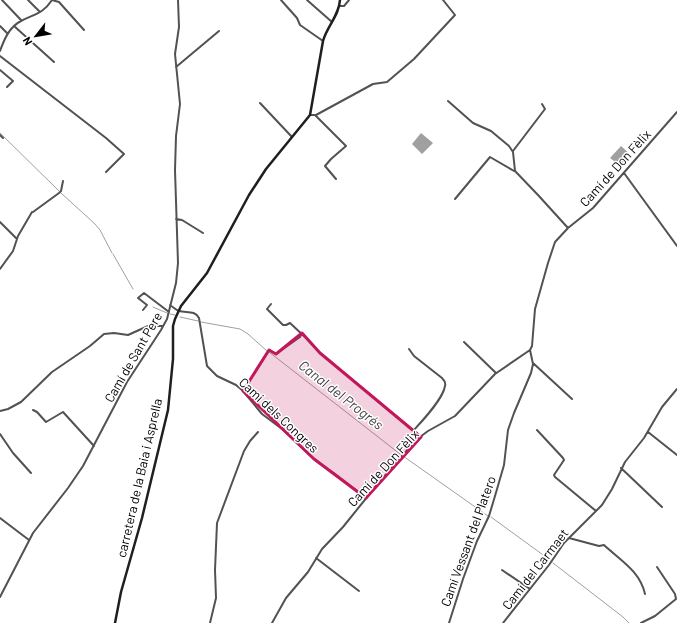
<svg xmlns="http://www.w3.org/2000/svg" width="677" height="623" font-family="Barlow,sans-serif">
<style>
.water{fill:#a0a0a0}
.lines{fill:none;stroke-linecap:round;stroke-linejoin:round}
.stream{stroke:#a0a0a0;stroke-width:1}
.minor{stroke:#525252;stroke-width:2}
.secondary{stroke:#1f1f1f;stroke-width:2.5}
.marked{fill:#c2185b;fill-opacity:0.2;stroke:#c2185b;stroke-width:3;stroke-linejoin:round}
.labels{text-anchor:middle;stroke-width:3;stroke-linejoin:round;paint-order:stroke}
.street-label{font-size:13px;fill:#000;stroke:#fff}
.water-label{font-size:14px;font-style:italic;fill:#414141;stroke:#fff}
</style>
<rect width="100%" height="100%" fill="#fff"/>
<path class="water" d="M421,133L433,143L422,154L412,144Z
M621,146L632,156L622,167L610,158Z"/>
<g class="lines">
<path class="stream" d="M0,133L59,191
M61,193L95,224L100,230L112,253
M113,254L133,289
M153,307L167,313
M170,314L175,315
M180,317L198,321
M201,322L240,329L248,334L267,351
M269,352L400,454
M403,456L488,516
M491,517L550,560
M553,563L623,617L629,623"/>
<path class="minor" d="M2,0L21,20
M28,0L40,12
M52,0L59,2L84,30
M281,0L297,18L300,25L323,41
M307,0L332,22
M340,6H344L349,0
M0,26L7,33
M14,26L54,62
M0,51C4,40 9,27 21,21C34,14 43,14 52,0
M0,56L106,138L124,154L106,172
M176,67L219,31
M0,70L13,81L7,87
M448,101L473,123L491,131L509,146L513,152L515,171L538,195L568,228
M260,103L292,137
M310,115H316L373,84L387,82L414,59L455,15L443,0
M315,115L346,146L331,159L325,166L336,179
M0,135L3,138
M513,151L545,109L542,104
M624,173L677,246
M455,199L490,157L514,171
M33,212L59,193L61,191L63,181
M176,219L182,220L203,233
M0,222L17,239
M0,269L13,251L18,236L32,212
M271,304L267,309L283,325H286L290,323L306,338L320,353L421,437
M170,305C173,307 176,310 179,311C187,313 195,310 199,318L207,366L217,376L236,385L243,391L262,414L282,429L314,459L335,474L366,498
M143,310L147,305L138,298L144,293L169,312
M464,342L496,373
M409,349L414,356L442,378C444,380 446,383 445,386C443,399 423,420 414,430
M533,363L572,399
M243,391L269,350L276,354L300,337L302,333
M33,410L37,412L46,422L63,412L94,446
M0,411L8,409L21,402L52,372L90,346L104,334L114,333L128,335L148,326H163
M537,430L563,458L564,460L554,475L555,477L596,511
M648,432L677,455
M0,434L13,453L31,473
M621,468L662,507
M0,518L29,540
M569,538L599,546L604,545C620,560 640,571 645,594
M316,558L359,591
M502,570L530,589
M0,597L33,533L68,488L83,466L127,382L161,330L167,319L176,283L178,263L175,170L176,136L180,104L175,54L179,27L178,0
M210,623L216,598L215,570L217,523L244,451L250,441L258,432
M272,623L286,598L308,572L322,549L343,527L376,486L416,440L428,431L455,416L495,374L530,350L532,346L535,309L548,263L555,242L568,228L593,208L677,112
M449,623L463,579L477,541L489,516L495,496L504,465L508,430L514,413L531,373L533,364L530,350
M503,623L549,565L564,543L602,505L612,489L625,462L644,438L662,407L677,389
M641,623L655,616L676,599L675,594L657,567"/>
<path class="secondary" d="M115,623L121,592L142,518L168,410L173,359V326L175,319L181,306L207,273L249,195L266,169L310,115L323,41C327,26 339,16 340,0"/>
</g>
<path class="marked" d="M302,333L320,353L421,437L366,498L314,459L243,391L269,350L276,354Z"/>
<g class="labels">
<g class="street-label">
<text transform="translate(615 168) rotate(-48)" y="5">Camí de Don Fèlix</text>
<text transform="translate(133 357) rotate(-60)" y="5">Camí de Sant Pere</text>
<text transform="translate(279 415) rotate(43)" y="5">Camí dels Congres</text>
<text transform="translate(383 468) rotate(-48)" y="5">Camí de Don Fèlix</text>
<text transform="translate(139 478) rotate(-77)" y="5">carretera de la Baia i Asprella</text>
<text transform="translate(468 541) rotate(-70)" y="5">Camí Vessant del Platero</text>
<text transform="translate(535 569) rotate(-52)" y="5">Camí del Carmaet</text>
</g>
<g class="water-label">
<text transform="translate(341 395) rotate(38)" y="5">Canal del Progrés</text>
</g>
</g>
<g transform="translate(36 36) rotate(239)" stroke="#ffffff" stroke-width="3" paint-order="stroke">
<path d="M0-3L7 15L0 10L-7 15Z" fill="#000000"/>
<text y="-6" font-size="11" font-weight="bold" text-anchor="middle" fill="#000000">N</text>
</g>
</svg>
